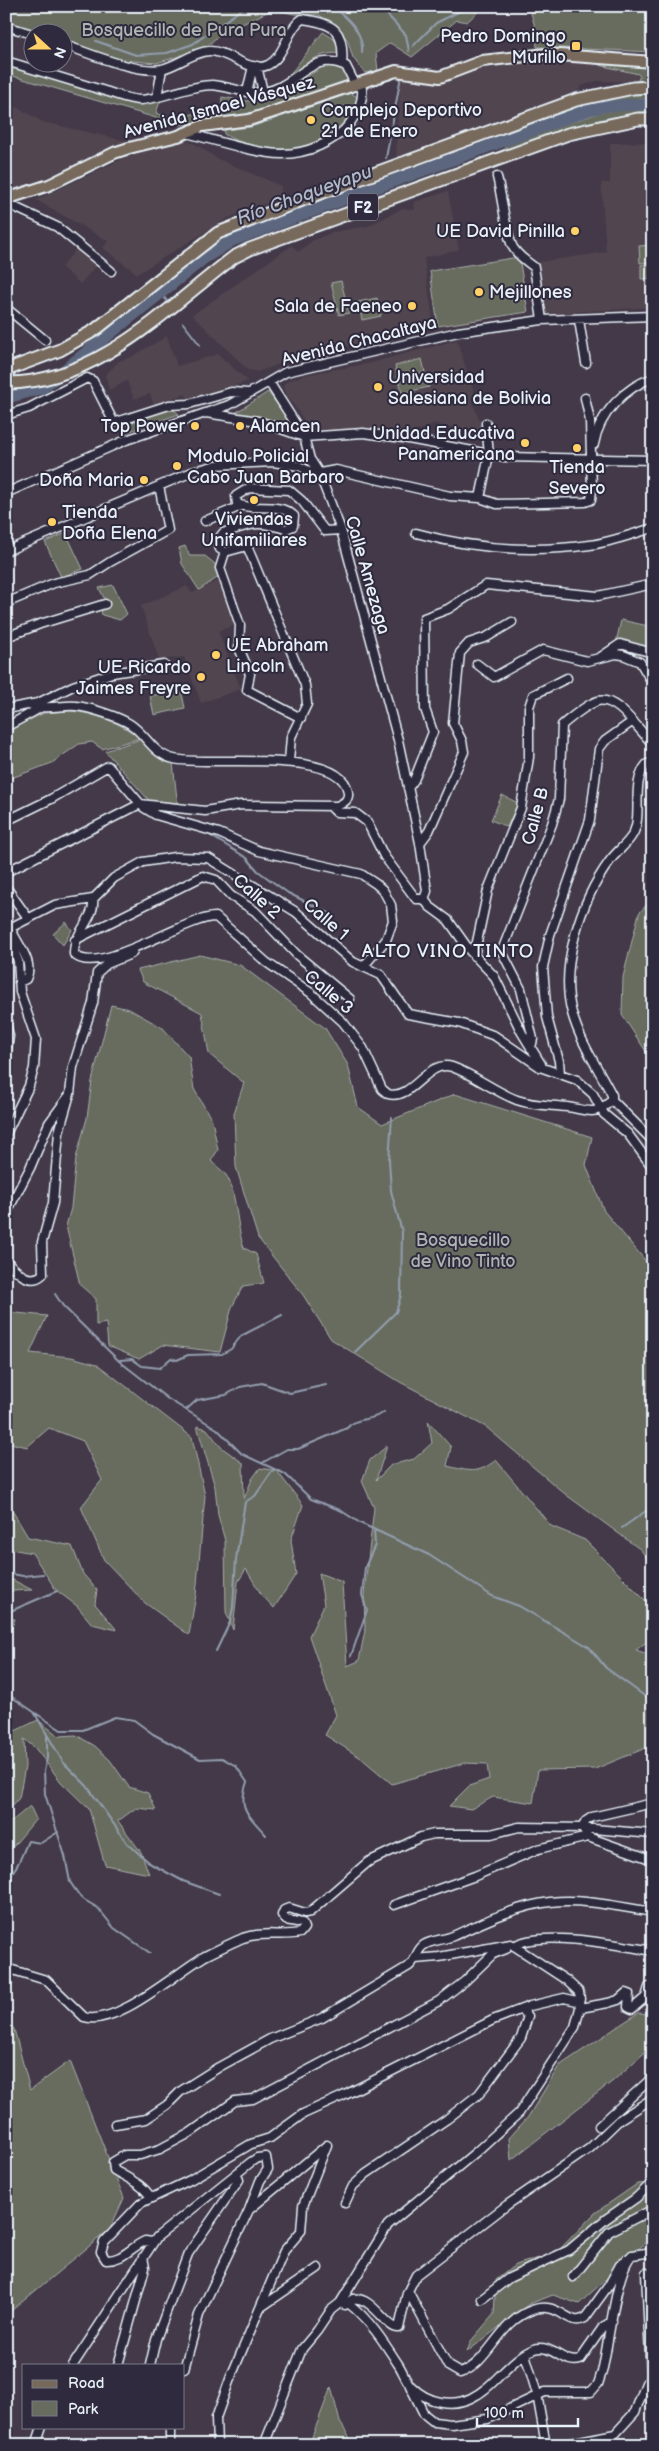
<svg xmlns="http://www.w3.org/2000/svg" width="659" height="2451" font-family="'Balsamiq Sans',sans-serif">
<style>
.built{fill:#514450}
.green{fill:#686c5e;stroke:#a8aeab}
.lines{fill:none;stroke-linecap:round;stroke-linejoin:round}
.stream{stroke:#939eaf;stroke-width:2}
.river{stroke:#5b667e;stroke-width:12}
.minor-casing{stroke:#e8f1f8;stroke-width:11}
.major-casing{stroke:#e8f1f8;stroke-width:14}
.highway-casing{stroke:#e8f1f8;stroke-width:15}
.minor{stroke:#2f2a3d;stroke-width:8}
.major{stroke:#77695c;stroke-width:10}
.highway{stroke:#77695c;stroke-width:11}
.poi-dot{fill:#ffd166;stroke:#2f2a3d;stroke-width:2}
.labels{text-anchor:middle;stroke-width:4;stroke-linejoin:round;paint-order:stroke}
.shield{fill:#2f2a3d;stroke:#b0b5c0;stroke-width:1}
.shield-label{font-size:16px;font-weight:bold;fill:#e8f1f8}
.park-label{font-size:18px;fill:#aeb5b3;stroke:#2f2a3d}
.poi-label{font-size:18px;fill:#e8f1f8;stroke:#2f2a3d;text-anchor:end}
.street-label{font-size:18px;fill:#e8f1f8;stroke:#2f2a3d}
.water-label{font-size:19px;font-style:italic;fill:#b0b9c7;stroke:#2f2a3d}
.neighbourhood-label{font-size:19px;letter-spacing:1px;fill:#e8f1f8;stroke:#2f2a3d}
</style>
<rect width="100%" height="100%" fill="#433948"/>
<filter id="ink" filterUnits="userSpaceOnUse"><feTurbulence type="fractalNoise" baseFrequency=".02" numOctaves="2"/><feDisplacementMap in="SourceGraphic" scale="10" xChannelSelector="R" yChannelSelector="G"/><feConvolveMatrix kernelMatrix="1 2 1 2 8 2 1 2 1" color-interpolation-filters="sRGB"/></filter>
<g filter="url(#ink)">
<path class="built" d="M553,59L599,65L640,76L637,82L597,81L581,86L579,91L396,157L398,107L402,75L434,83L446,82L483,66Z
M6,101L43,122L131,142L107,150L28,186L6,192Z
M183,140L195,144L216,158L281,186V198L228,218L137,274L103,248L108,241L36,200L141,150Z
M653,142V307L546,314L539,262L606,252L601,183H610V143Z
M448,191L459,250L424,258L434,327L354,346H330L305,355L303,354L295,362H285L258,372L248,370L192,315L292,245L298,252L312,241L332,232L368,226L403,208L415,210L414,202Z
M78,247L98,264L80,284L61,267Z
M167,336L177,366L218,354L248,381L189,401L185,394L154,405L150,394L134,399L127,381L109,390L105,375L119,361L131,357Z
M457,340L475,395L471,397L483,431L478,432L438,425L437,423L411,433V437L367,431L313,429L309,428L284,391L283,386L286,382L304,375L370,363Z
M218,581L238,624L218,631L241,689L201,703L184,657L159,660L141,606L187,586L192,593Z"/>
<path class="green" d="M6,6H484L467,22L457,20L412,57L390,43L376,53L378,71L365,73L353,58L347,39L330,22L319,15L294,14L273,9L218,36L204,49L156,63L123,60L63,40L62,32H38L6,22Z
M529,6H653V52L537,47L535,27Z
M323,32L334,39L343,54C320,50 305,64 287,78Z
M599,62L653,66V81L637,82L640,76L638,74L599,65Z
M331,63L344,69L351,81L252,115L180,125L6,74V66L138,103L161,99L156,113L177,120L192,114L221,111L222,97C230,98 240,101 249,101C275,101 307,74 331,63Z
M653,92V98L601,103L503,139L502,132C552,115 600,96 653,92Z
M351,93L357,97C351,156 263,159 224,134V130L251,127Z
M634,108H653V114C601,113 555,133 507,150L505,145L601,112Z
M653,245V262L640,263L639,246Z
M519,257L528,312L438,326L430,271Z
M653,264V278L641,279V265Z
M341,281L349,313L339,315L331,283Z
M377,298L381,316L362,320L358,302Z
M422,359L425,372L398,379L395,366Z
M426,374L429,387L402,393L399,381Z
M268,392L288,419L286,425L266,418L235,413Z
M163,410H174L179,414L127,432L125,423Z
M66,533L83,569L61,577L45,542Z
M185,546L190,556H205L215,564L220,576L199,590L182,564L179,548Z
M113,585L127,614L120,620L102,615L101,608L108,606L99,588Z
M621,620L653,627L650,650L616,643Z
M181,689L185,708L154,715L150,696Z
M70,711C94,713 120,722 140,738L102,749L92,742L79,744L52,763L6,780V731L44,713Z
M141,739L156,756L173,763L178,808L155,807L105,751Z
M502,795L518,803L507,827L491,820Z
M653,898V1062L622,1015L623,977L639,913Z
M66,922L72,930L63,945L53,934Z
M200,955L240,965L325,1028L348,1065L358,1107L382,1124L455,1094L592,1137L586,1165L604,1211L653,1270V1567L641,1550L565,1494L486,1427L400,1382L331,1339L303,1295L258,1238L236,1167L234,1113L244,1083L209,1054L202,1013L143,982L138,970Z
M111,1005L129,1009L163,1028L189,1057L194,1089L212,1120L218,1150L211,1161C216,1166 222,1170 226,1175C236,1188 237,1230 244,1248L256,1254L264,1283L243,1286L232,1307L220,1352L163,1345L139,1359L108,1346L106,1323L96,1325V1299L80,1285L66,1226L71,1208L76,1158L87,1118L92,1081Z
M6,1312L47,1316L30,1353L71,1357L97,1364L192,1437L205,1496L196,1595L189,1635L145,1603L104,1560L81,1507L102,1480L83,1441L49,1428L27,1447L6,1442Z
M428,1421L451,1447L447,1466C469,1471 477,1475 496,1460L551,1526L585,1540L653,1608V1637L636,1650L653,1656V1745L595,1769L538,1770L533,1803L493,1797L471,1809L449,1806L469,1786L489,1779L487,1764L465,1763L392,1784L361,1758L325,1735L336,1715L309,1636L324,1605L319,1573L342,1582L347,1666L359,1661L365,1630L364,1594L374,1508L362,1481L370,1460L387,1446L376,1480L391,1465L414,1459L432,1443Z
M197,1426L207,1429L221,1447L243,1463L244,1499L252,1479L260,1468L277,1471L303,1505L291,1540L296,1574L274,1608L261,1594L246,1569L238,1582L233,1630L226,1612L225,1541L218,1515L215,1487Z
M6,1500L28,1537L72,1546L83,1574L97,1590L95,1604L117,1630L92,1624L77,1606L56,1590L32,1553L6,1548Z
M6,1580H13L32,1590L12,1591L6,1594Z
M6,1618L15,1619L6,1643Z
M6,1712L13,1718L15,1731L38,1720L59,1736L76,1735L95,1746L110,1760L129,1787L148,1793L156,1810L136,1808L118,1821L141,1852L149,1874L105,1865L89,1809L61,1782L35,1748L24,1739L25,1767L19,1798L6,1813Z
M30,1806L36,1819L6,1855V1826Z
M638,2013L653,2014V2045L613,2081L511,2160L509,2138L528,2117L559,2066Z
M6,2019L14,2029L30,2090L70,2061L124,2198L110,2229L11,2311L6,2361Z
M653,2183V2244L646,2242L579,2304L553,2295L529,2304L467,2352L471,2341L494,2314L496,2280L515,2265L556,2253L595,2213L637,2184Z
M331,2387L340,2422L351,2440L344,2445H309Z"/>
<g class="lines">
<path class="stream" d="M332,6C348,18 364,32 362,53
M379,6L406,35L409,51
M96,41L136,55L167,53L193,44L246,6
M413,46L436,23L470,6
M386,158L401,76
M161,293L167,301
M183,323L200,345
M206,833L247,858L258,871L288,893L331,914
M55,1294L63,1306L119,1361L168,1399L217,1429L242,1454L285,1474L311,1499L340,1510L360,1523L429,1555L492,1596L519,1606L589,1647L606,1668L650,1700
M355,1352L396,1312L401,1295L402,1232L391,1191L389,1160L392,1117
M120,1360L132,1359L142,1366L160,1368L171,1358L177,1360L188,1355L222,1354L231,1349L241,1336L282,1315
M186,1410L197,1400L226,1395L240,1387L262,1383L290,1393L326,1385
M262,1463L287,1449H298L347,1428C357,1416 372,1422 384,1412
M622,1528L653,1506
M6,1573L23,1576L43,1574
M6,1613L57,1591
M216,1651L230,1622L233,1607L236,1559L245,1502L255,1496L273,1470
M351,1656L367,1610L362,1595L365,1567L375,1545L374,1529
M6,1693L34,1712L63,1762L87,1786L127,1843L151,1864L183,1881L219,1894
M34,1712L61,1730H83L115,1717L134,1720L153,1734L200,1759L222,1758L236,1766L247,1782C237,1810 249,1815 266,1835
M47,1734V1758L44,1771L45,1794L65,1856L70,1882L81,1898L98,1908L114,1928L150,1953
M6,1879C18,1869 21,1856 28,1841L41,1843L58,1832"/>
<path class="river" d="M6,398L42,388L203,259L233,240L588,110L605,106L653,104"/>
<g class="minor-casing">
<path id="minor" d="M6,26L32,34
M62,44C89,53 136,74 162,69C178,65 193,52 209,51C228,50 249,74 268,65C285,56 287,29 302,19C334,23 345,30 342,64
M6,61C39,71 72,81 105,91C116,94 129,100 141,100C163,98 192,85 212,85C227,86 242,93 257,93C296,91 309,48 346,66L356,86
M257,66L263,92
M247,92L253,66
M157,97L162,69
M186,133C212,139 257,154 282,154C306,154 336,142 350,123C358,111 365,99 361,84
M497,177C502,195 506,238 514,249C519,256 527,262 534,267L542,320
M7,199L8,204L57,227L111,271
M6,308L45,340
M579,320L586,363
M269,382L304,437L310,459L319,473L341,530L398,740L420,843L427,891L424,899
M206,413L258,421L304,437L363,433L403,438L505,457L653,460
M6,415L29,408L87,378L93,381L113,421L116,422L169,405L189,404L231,392L248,393
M594,444C599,414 625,387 653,378
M6,493L126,440L229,405L286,372L458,332L542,320L653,316
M480,498L489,455L486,423
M205,521L241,506
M416,533C473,549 531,553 590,545C611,542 632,534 653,528
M6,551L192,472L216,465L273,462L299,466L315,474L336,470L450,496L480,498L497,504L585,502L591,500L592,489L590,421L585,398
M225,552L220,568L240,625L239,648L250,674L247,690L301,718
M6,603L54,583L90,575L110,562L168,530L159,486
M6,637L40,624L105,604
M599,658L620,644L653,653
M477,664L494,677L543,650L587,661L616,654L623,655L640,662L653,684
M6,709L38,703L73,686L112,673L164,665
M6,727L42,707
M289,761L291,737L307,704L305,685L247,546L225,552L220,549L217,541L223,533C252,524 256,520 286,529L293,526L294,516C278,501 255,512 237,504L236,496L249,488L289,490L302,501L325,531L341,530
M408,788L414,780L433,732L425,709L424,618L448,609L486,585L598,596L653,584
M330,806L336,812L355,813L367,822L384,856L416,899H424
M6,821L51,799L108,766L143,807L156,815L219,833L259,851L361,874L376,884L383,890L391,905L393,921L386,940L363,967
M420,843L429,831L464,752L462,741L453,723L460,653L469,643L487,637L512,622
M6,872L140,804L205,811L241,805L337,806C344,803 349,800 348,792C342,746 207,767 174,759C152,754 147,735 130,724C119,717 89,707 76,706C65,705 54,708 42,707L38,703
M6,887L28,918
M93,899C96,918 73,933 74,954C96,979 186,916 216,917L266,962L311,993L343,1022L363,1048L382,1089L388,1094C413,1101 427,1059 452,1067C475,1075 495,1092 517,1100C534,1106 550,1105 567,1107C589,1110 594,1117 612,1100V1095C598,1068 580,1042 572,1013C559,966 581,901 609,862C615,853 625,846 631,837C645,818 629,784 647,764H653
M424,899L429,906L448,920L470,951L494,976L522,1033L541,1064L540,1067
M11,929C17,944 35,962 26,979L19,982
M75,940L203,876L216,880L231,896L255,911L297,955L350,999
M474,956L488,890L521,808L529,757V707L533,695L567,678
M6,1023L9,1036L6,1057
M531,1048L533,1039L521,989L503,954V948L552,824L559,799L562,725C572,717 583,707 595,702C615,692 640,732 653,744
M560,1074L559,1061L547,1017L543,967L550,935L590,820L599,749L605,741L633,721
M612,1100L653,1141
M6,1134L29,1086L34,1068L36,1039L20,992L18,961L6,930L55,905L93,899L114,878L143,862L175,857L208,858L296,912L353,962L381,975L408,1014L459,1023L495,1036L540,1067L577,1080L593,1094L604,1114L628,1134L653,1168
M6,1214L30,1168L49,1123L68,1097
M6,1260C15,1270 29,1287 43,1274L42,1242L53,1203L59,1132L70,1094L73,1067L93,1003L97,973L107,964L131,954L133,951
M653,1803L592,1817L586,1821L582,1828L588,1837L653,1860
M394,1905L475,1876L538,1849L588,1837
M514,1946C539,1929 623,1946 653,1951
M6,1968L46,1980L84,2017C116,2027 177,1972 205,1956C217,1950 231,1943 243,1938C261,1931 282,1937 300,1933L304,1928L302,1923L286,1920L282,1915L284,1910L289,1908L305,1913L310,1912L368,1862L421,1837L434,1834H491L519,1827L582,1828L653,1834
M580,2008L608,2003L618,2000L626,1993L629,1994L628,2007L632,2009L646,1997L649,1987
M115,2124L146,2119L167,2105L181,2091L219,2067L270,2039L322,2018L409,1966C417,1960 416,1950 424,1945C432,1940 444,1940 453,1936C484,1922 516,1906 550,1902C584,1898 619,1907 653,1912
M599,2126L653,2077
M151,2198C143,2184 127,2178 114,2170L113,2162L125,2155H140L160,2149L190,2133L235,2101L253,2099L439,2001L465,1981L493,1954L506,1949
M345,2203L353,2186L366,2174L447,2119L479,2094L521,2038L528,2016L521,2010
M153,2242L145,2241C131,2247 122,2261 106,2260L101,2252L104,2242L141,2203L190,2180L251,2144L270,2138L303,2114L343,2096L493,2020L530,2006L564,1998L577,2001L580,1999L579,1992L566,1980L511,1944L439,1957L415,1959
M646,2273L651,2379
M573,2277L609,2232L653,2209
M408,2291L448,2366L460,2373C489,2364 498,2322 532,2310C560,2300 568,2328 585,2318L609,2285L620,2265L626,2259
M482,2299L509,2278L569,2250L606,2219L636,2198L653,2182
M340,2303L345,2305L353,2299C373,2296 387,2330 399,2328L407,2293L416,2275L507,2205L590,2148L619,2120L653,2098
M348,2303C369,2319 384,2342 398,2364C403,2371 406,2382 412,2387C428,2403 452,2407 471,2398C495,2387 509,2359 534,2349C552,2343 563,2365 580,2360L603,2327L612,2321
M260,2308L318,2268
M525,2354L537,2394L546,2445
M73,2365L157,2237L251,2162L257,2158L266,2157L268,2169L260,2181L249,2210L199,2315L184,2369
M118,2365L145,2268L143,2257
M150,2365L156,2339L188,2254L239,2180L236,2173
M410,2386L424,2414L434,2422L451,2424L488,2419L545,2392H591L598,2384L602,2372C608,2348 616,2270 632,2255L653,2252
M36,2445L42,2427
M170,2445V2427
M217,2445L216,2418L230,2379L284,2251L301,2231L303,2206L327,2145L249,2210
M264,2445L302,2349L317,2331L331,2310L340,2303L388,2225L476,2152L519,2113L575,2027L580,2008L579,2001
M559,2445L615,2434L635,2412L646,2383L653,2379"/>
</g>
<g class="major-casing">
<path id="major" d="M6,199L49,185L114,153L129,148L178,136L202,126L249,120L396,71L440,77L482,61L546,54L653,62"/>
</g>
<g class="highway-casing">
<path id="highway" d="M6,370L60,350L95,330L218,233L318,194L576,100L633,88L653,87
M6,383C96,384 167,308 234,257L250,249L568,134L638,119H653"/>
</g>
<use href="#minor" class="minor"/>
<use href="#major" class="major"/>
<use href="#highway" class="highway"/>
</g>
</g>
<g class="poi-dot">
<rect x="571" y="41" width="10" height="10" rx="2.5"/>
<circle cx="311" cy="120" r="5"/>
<circle cx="575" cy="231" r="5"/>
<circle cx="479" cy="292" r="5"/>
<circle cx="412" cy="306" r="5"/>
<circle cx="378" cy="387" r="5"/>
<circle cx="195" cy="426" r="5"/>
<circle cx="240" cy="426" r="5"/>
<circle cx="525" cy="443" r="5"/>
<circle cx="577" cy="448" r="5"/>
<circle cx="177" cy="466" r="5"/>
<circle cx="144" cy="480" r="5"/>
<circle cx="254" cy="500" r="5"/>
<circle cx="52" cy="522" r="5"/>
<circle cx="216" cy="655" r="5"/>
<circle cx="201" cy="677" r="5"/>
</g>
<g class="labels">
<rect class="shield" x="348" y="193.5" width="30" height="27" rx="4"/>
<g class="shield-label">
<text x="363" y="213">F2</text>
</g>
<g class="park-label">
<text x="184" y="36">Bosquecillo de Pura Pura</text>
<text x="463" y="1246">Bosquecillo<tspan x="463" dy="21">de Vino Tinto</tspan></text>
</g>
<g class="poi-label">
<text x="566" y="42">Pedro Domingo<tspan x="566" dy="21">Murillo</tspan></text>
<text x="321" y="116" text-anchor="start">Complejo Deportivo<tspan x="321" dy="21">21 de Enero</tspan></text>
<text x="565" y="237">UE David Pinilla</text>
<text x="489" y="298" text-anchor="start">Mejillones</text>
<text x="402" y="312">Sala de Faeneo</text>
<text x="388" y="383" text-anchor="start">Universidad<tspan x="388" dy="21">Salesiana de Bolivia</tspan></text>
<text x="185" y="432">Top Power</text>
<text x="250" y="432" text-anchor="start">Alamcen</text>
<text x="515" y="439">Unidad Educativa<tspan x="515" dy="21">Panamericana</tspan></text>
<text x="187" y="462" text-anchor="start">Modulo Policial<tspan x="187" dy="21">Cabo Juan Barbaro</tspan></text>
<text x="577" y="473" text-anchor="middle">Tienda<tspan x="577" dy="21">Severo</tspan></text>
<text x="134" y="486">Doña Maria</text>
<text x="62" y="518" text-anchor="start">Tienda<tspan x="62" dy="21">Doña Elena</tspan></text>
<text x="254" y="525" text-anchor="middle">Viviendas<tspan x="254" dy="21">Unifamiliares</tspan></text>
<text x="226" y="651" text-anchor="start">UE Abraham<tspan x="226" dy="21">Lincoln</tspan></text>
<text x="191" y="673">UE Ricardo<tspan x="191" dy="21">Jaimes Freyre</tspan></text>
</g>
<g class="street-label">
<text transform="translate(219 107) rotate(-15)" y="6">Avenida Ismael Vásquez</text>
<text transform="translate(359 341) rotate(-14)" y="6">Avenida Chacaltaya</text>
<text transform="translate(368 575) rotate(74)" y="6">Calle Amezaga</text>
<text transform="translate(535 816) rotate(-75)" y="6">Calle B</text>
<text transform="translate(257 896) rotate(42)" y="6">Calle 2</text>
<text transform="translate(326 919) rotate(41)" y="6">Calle 1</text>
<text transform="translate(329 992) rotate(40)" y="6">Calle 3</text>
</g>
<g class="water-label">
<text transform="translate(304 194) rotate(-20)" y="7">Río Choqueyapu</text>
</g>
<g class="neighbourhood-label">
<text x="448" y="957">ALTO VINO TINTO</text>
</g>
</g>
<rect width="659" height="2451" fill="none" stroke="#2f2a3d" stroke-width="25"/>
<rect x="12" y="12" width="634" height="2426" fill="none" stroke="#e8f1f8" stroke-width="2" filter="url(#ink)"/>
<rect x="22" y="2364" width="162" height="65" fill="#2f2a3d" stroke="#797a88"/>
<rect x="32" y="2380" width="25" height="8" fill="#77695c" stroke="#797a88"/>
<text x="68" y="2388" font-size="15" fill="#e8f1f8">Road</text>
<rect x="32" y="2401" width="25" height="15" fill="#686c5e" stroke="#797a88"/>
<text x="68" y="2414" font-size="15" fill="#e8f1f8">Park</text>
<g transform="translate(48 48) rotate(111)"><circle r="24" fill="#2f2a3d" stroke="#797a88"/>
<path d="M0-4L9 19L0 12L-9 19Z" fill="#ffd166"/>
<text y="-8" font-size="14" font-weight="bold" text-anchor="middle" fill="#e8f1f8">N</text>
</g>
<path d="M477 2418v8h101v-8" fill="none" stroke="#e8f1f8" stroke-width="2.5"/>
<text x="484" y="2418" font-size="15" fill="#e8f1f8" stroke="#2f2a3d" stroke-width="4" paint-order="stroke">100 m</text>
</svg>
